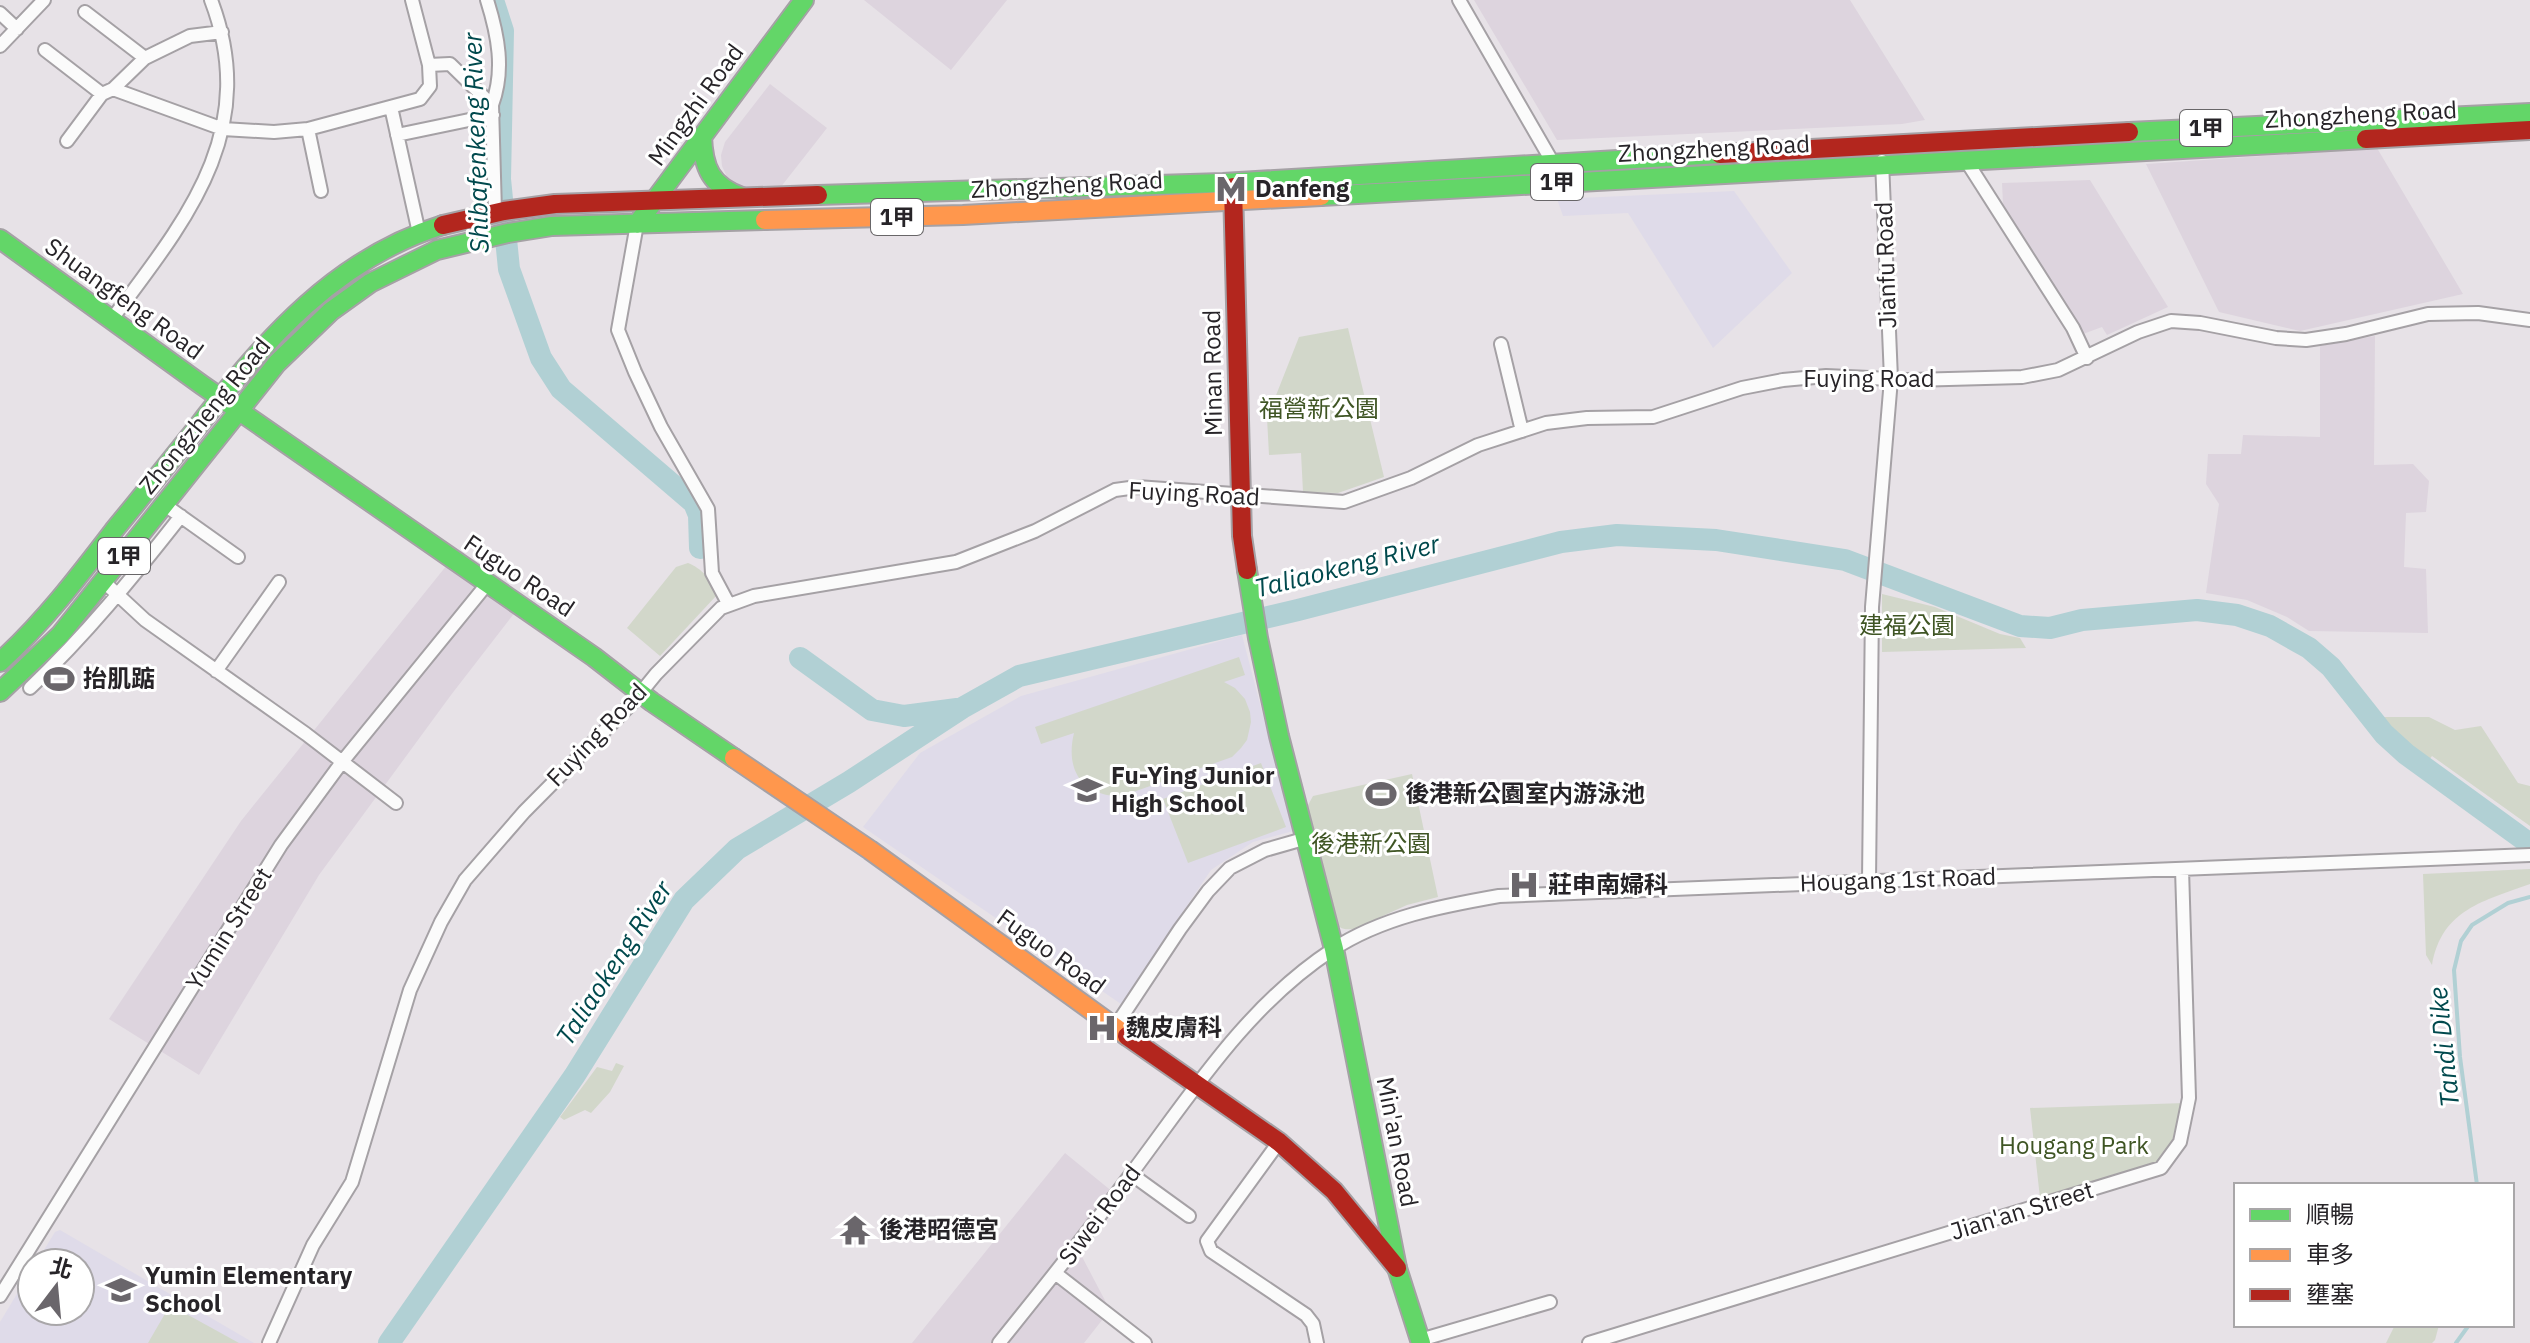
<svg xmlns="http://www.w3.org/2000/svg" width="2530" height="1343" font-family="'IBM Plex Sans','Noto Sans TC',sans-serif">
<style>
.built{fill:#ddd4de}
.education{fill:#dfdbe9}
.green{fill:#d2d7ca}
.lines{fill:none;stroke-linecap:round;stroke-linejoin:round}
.stream{stroke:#b1d0d4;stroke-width:4}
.river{stroke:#b1d0d4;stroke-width:22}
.street-casing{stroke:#a5a1a5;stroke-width:16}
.fast-casing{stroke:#a5a1a5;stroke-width:22}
.slow-casing{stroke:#a5a1a5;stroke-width:22}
.jam-casing{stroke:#a5a1a5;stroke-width:22}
.street{stroke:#fbfbfb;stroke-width:12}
.fast{stroke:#63d668;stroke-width:18}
.slow{stroke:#ff974d;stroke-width:18}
.jam{stroke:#b3261e;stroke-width:18}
.labels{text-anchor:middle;stroke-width:6;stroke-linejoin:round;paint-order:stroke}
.shield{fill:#fff;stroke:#686668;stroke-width:2}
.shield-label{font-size:22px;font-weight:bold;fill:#272428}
.street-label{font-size:24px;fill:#272428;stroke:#fff}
.poi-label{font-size:24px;font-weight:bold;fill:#272428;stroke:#fff;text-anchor:start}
.park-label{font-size:24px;fill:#3f5524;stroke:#fff}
.water-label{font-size:26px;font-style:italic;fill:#00494d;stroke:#fff}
</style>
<rect width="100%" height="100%" fill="#e7e2e7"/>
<path class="built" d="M864,0H1007L951,70Z
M1474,0H1850L1925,120L1902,124L1557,140Z
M770,84L827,128L780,188L749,189L735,184L727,177L722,166L721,155L725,142Z
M2377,148L2463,294L2300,331L2219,312L2146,164Z
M2090,180L2168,307L2107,335L2102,327L2083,334L2003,204L2002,183Z
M2375,336L2374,465L2413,464L2429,481L2426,512L2406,513L2404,567L2426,569L2428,633L2309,631L2287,617L2247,600L2206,593L2219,504L2206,484L2208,454H2241L2243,435L2320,437V346Z
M447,565L516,611L451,695L319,875L199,1075L109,1019L241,821Z
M1065,1153L1119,1197L1079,1251L1110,1310L1084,1343H912Z"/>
<path class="education" d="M1734,191L1792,273L1713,348L1628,213L1563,216L1557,199Z
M1242,635L1293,831L1253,842L1211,870L1121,1004L863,827L920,753L1021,696Z
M60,1230L254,1343H0V1322L32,1269V1311H80V1263H36L55,1232Z"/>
<path class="green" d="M1348,328L1384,477L1338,493L1303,492L1301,453L1269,455L1267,418L1299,337Z
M688,563C701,568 714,581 717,595L660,656L627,628L676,567Z
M1882,594L1935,607L2000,634L2020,638L2026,648L1882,652Z
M1239,657L1245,675L1224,682L1235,688L1245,699L1250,712L1251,722L1247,740L1241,748L1232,757L1122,796C1082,797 1065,770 1074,733L1041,744L1035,727Z
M2373,717H2429L2455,730L2481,726L2518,783L2530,786V826L2432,756L2425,765L2403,749Z
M1261,763L1286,827L1188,863L1163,799Z
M1412,774L1438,897L1407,905L1354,929C1343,930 1339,929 1334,920L1307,807L1313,796Z
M2530,869V884C2484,901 2442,909 2432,965L2426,955L2423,874Z
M616,1063L624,1066L610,1092L591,1113L585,1110L564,1120L560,1117L597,1067L612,1071Z
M2185,1103C2181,1126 2174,1145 2158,1162L2040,1198L2030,1108Z
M170,1305L239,1343H148Z
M2395,1325H2439L2435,1340L2432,1343H2386Z"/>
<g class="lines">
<path class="stream" d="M2477,1185L2460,1057L2454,970L2461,941L2472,925L2508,903L2530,897
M2456,1343L2469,1325"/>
<path class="river" d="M493,0L503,31L500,179L509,269L541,358L561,389L694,503L699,515L700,548
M800,658L872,710L904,716L957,709
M389,1343L575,1075L684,900L737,849L849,782L962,708L1019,676L1298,610L1561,542L1617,535L1716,540L1845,560L2020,626L2050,628L2082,620L2197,610L2237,615L2270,626L2309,648L2331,667L2384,734L2406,754L2530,844"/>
<g class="street-casing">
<path id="street" d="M412,0L429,65L450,64L492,105L495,212
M487,0C498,35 505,70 492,105
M1459,0L1553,163
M85,12L145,58
M0,13L17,29
M0,46L44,0
M45,50L102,94
M113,89L223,129L274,132L308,129L420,99L430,86L429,65
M391,107L419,233
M308,129L321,191
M397,135L493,115
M67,141L102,94L113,89L145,58L190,36L222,32
M1967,162L2073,328L2087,358
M637,224L618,330L635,372L661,427L708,509L712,573L728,603
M112,319C186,220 261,131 211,0
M1501,344L1522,431
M165,505L238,557
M104,582L145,620L306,734L396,803
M216,671L279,582
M30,688C86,635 133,577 181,516
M1869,881L1872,607L1891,379L1882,161
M1115,1027L1180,929L1208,891L1230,868L1265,850L1307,838
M1279,1142L1207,1241L1211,1251L1306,1315L1313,1324L1317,1343
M1131,1174L1189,1216
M1055,1273L1145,1343
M0,1296L281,845L342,762L487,584
M1420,1340L1550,1302
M269,1343L313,1245L352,1182L410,990L441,922L465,880L524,812L634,701L656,674L721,608L754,596L956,562L1035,531L1115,490L1137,487L1344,502L1411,478L1478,445L1546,423L1587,418L1653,417L1742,388L1783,380L1826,376L1912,380L2022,377L2058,370L2138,332L2171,321L2200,323L2276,338L2306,340L2346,334L2428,314L2478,313L2530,320
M999,1343C1045,1286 1091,1229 1134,1170C1193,1091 1248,1005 1332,950C1382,917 1442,906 1499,896L2530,855
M1589,1343L2161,1168L2180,1142L2189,1098L2182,869"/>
</g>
<g class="fast-casing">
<path id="fast" d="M2129,132L2530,113
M702,136C703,168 711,186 742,197
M818,195L1223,183L1720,154
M1321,196L2366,139
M637,224L804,0
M0,239L202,385L594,657L652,702L734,758
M1247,570L1258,638L1279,736L1334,949L1397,1268L1421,1343
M0,662C44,622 79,576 115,529C143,495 171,460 199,425C266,339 336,258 443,225
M0,692L60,635L277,363L331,311L370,283L437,250L508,233L552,226L765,220"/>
</g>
<g class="slow-casing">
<path id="slow" d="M765,220L963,215L1321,196
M734,758L870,850L1127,1036"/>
</g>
<g class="jam-casing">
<path id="jam" d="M2366,139L2530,130
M1720,154L2129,132
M1233,187L1242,536L1247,570
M443,225L504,211L555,204L818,195
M1127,1036L1279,1142L1334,1191L1397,1268"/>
</g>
<use href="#street" class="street"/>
<use href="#fast" class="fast"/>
<use href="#slow" class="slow"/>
<use href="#jam" class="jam"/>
</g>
<defs>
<g id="metro-bare" transform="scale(2.4)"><path d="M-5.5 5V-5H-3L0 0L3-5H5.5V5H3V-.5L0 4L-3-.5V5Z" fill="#6a666b" stroke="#fff" stroke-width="2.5" paint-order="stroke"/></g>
<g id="stadium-bare" transform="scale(2.4)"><path d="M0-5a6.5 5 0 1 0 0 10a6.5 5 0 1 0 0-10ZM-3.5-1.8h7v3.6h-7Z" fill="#6a666b" stroke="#fff" stroke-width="2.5" paint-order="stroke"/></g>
<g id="school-bare" transform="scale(2.4)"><path d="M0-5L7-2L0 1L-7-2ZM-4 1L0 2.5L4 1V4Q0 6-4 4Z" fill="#6a666b" stroke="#fff" stroke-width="2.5" paint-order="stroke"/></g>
<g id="hospital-bare" transform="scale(2.4)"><path d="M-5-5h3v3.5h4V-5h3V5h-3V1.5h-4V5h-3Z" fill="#6a666b" stroke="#fff" stroke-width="2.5" paint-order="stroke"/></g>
<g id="temple-bare" transform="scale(2.4)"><path d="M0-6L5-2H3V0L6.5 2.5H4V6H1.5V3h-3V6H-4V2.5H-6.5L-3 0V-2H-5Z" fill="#6a666b" stroke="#fff" stroke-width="2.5" paint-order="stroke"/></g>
</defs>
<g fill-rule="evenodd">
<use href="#metro-bare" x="1231" y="189"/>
<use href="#stadium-bare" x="59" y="679"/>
<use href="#school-bare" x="1087" y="790"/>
<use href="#stadium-bare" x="1381" y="794"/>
<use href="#hospital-bare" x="1524" y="885"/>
<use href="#hospital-bare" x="1102" y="1028"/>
<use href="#temple-bare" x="855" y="1230"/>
<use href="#school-bare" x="121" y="1290"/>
</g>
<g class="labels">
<g class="shield">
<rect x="2180" y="110" width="52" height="36" rx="6"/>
<rect x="1531" y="164" width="52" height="36" rx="6"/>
<rect x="871" y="199" width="52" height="36" rx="6"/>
<rect x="98" y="538" width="52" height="36" rx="6"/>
</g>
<g class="shield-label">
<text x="2206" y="136">1甲</text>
<text x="1557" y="190">1甲</text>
<text x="897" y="225">1甲</text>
<text x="124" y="564">1甲</text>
</g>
<g class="street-label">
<text transform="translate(696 105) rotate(-54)" y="8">Mingzhi Road</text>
<text transform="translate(2361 115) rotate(-3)" y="8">Zhongzheng Road</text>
<text transform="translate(1714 149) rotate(-3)" y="8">Zhongzheng Road</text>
<text transform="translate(1067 185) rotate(-3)" y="8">Zhongzheng Road</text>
<text transform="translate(1886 265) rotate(-92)" y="8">Jianfu Road</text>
<text transform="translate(124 299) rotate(36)" y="8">Shuangfeng Road</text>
<text transform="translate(1213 373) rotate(-91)" y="8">Minan Road</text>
<text x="1869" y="387">Fuying Road</text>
<text transform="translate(205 416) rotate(-51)" y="8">Zhongzheng Road</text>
<text transform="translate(1194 494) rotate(3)" y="8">Fuying Road</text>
<text transform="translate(519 576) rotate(34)" y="8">Fuguo Road</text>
<text transform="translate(597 735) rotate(-46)" y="8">Fuying Road</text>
<text transform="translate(1898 880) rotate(-2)" y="8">Hougang 1st Road</text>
<text transform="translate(229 929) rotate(-58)" y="8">Yumin Street</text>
<text transform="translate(1051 952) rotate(36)" y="8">Fuguo Road</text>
<text transform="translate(1397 1142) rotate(79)" y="8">Min'an Road</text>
<text transform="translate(2022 1211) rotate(-17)" y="8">Jian'an Street</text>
<text transform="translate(1100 1215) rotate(-53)" y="8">Siwei Road</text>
</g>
<g class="poi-label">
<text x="1255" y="197">Danfeng</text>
<text x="83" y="687">抬肌踮</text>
<text x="1111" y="784">Fu-Ying Junior<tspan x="1111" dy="28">High School</tspan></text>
<text x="1405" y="802">後港新公園室内游泳池</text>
<text x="1548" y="893">莊申南婦科</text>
<text x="1126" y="1036">魏皮膚科</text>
<text x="879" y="1238">後港昭德宮</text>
<text x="145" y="1284">Yumin Elementary<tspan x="145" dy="28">School</tspan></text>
</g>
<g class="park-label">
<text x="1319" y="417">福營新公園</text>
<text x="1907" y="634">建福公園</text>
<text x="1371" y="852">後港新公園</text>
<text x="2074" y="1154">Hougang Park</text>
</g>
<g class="water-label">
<text transform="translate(476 143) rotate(-92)" y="9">Shibafenkeng River</text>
<text transform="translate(1347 566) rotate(-14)" y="9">Taliaokeng River</text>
<text transform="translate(614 963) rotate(-57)" y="9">Taliaokeng River</text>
<text transform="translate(2444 1047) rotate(-96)" y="9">Tandi Dike</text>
</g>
</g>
<rect x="2234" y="1183" width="280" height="144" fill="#ffffff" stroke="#a9a7a9" stroke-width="2"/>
<rect x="2250" y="1209" width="40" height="12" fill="#63d668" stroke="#a9a7a9" stroke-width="2"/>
<text x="2306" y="1223" font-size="24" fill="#272428">順暢</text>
<rect x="2250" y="1249" width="40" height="12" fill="#ff974d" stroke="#a9a7a9" stroke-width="2"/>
<text x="2306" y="1263" font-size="24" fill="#272428">車多</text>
<rect x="2250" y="1289" width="40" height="12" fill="#b3261e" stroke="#a9a7a9" stroke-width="2"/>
<text x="2306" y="1303" font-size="24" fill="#272428">壅塞</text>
<g transform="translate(56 1287) rotate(16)"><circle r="38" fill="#ffffff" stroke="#a9a7a9" stroke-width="2"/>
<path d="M0-6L14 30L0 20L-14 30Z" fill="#6a666b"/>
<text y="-12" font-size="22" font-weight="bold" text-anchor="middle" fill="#272428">北</text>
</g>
</svg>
